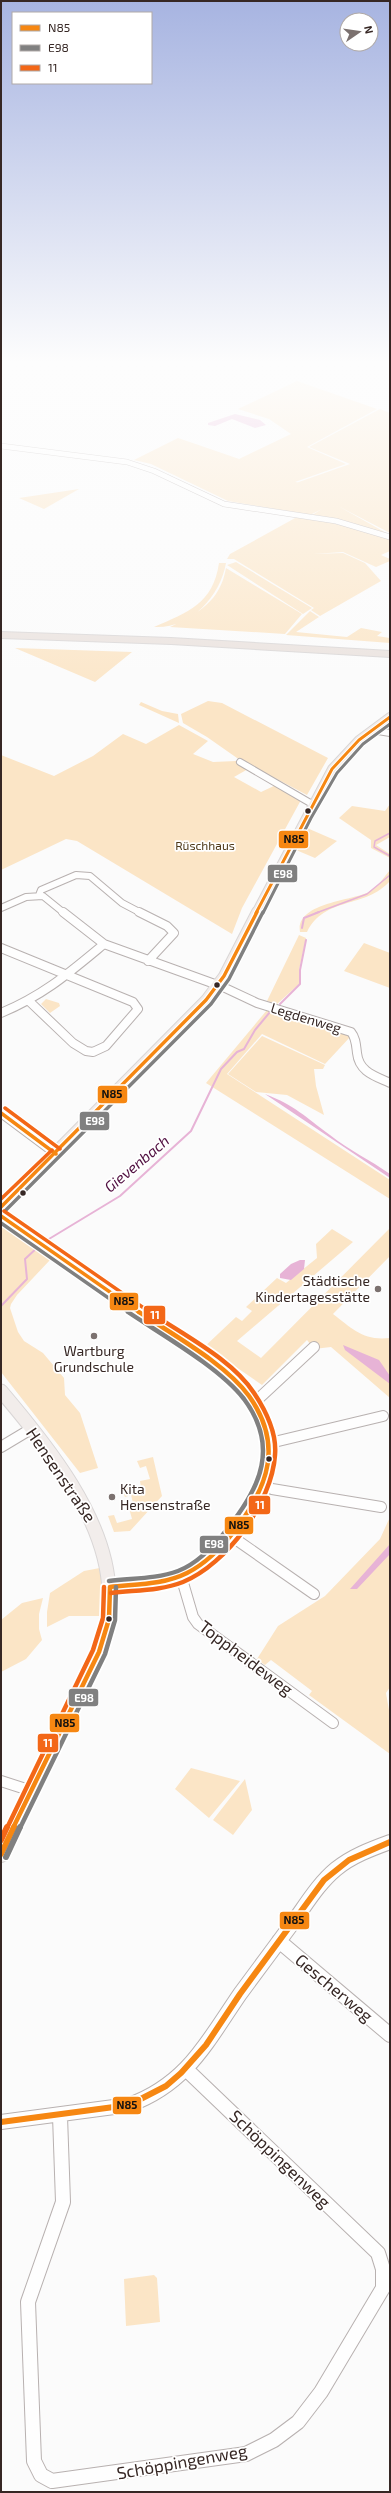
<svg xmlns="http://www.w3.org/2000/svg" width="391" height="2493" font-family="'Exo 2',sans-serif">
<style>
.green{fill:#fbe5c6}
.water{fill:#e7b3d6}
.lines{fill:none;stroke-linecap:round;stroke-linejoin:round}
.stream-far1{stroke:#e7b3d6;stroke-width:1.5}
.stream{stroke:#e7b3d6;stroke-width:2}
.minor-far4-casing{stroke:#b8b1b0;stroke-width:6}
.minor-far3-casing{stroke:#b8b1b0;stroke-width:8}
.minor-far2-casing{stroke:#b8b1b0;stroke-width:10}
.minor-far1-casing{stroke:#b8b1b0;stroke-width:12}
.minor-casing{stroke:#b8b1b0;stroke-width:16}
.major-far3-casing{stroke:#d9d6d6;stroke-width:10}
.major-far2-casing{stroke:#d9d6d6;stroke-width:12}
.major-far1-casing{stroke:#d9d6d6;stroke-width:15}
.major-casing{stroke:#d9d6d6;stroke-width:18}
.highway-casing{stroke:#d9d6d6;stroke-width:2}
.minor-far4{stroke:#fefefe;stroke-width:5}
.minor-far3{stroke:#fefefe;stroke-width:6}
.minor-far2{stroke:#fefefe;stroke-width:8}
.minor-far1{stroke:#fefefe;stroke-width:10}
.minor{stroke:#fefefe;stroke-width:14}
.major-far3{stroke:#f2edeb;stroke-width:8}
.major-far2{stroke:#f2edeb;stroke-width:10}
.major-far1{stroke:#f2edeb;stroke-width:13}
.major{stroke:#f2edeb;stroke-width:16}
.highway{fill:#eae2de;fill-rule:evenodd}
.bus-1-far3-casing{stroke:#fff;stroke-width:5}
.bus-1-far2-casing{stroke:#fff;stroke-width:6}
.bus-1-far1-casing{stroke:#fff;stroke-width:8}
.bus-1-casing{stroke:#fff;stroke-width:9}
.bus-2-far3-casing{stroke:#fff;stroke-width:5}
.bus-2-far2-casing{stroke:#fff;stroke-width:6}
.bus-2-far1-casing{stroke:#fff;stroke-width:8}
.bus-2-casing{stroke:#fff;stroke-width:9}
.bus-3-far2-casing{stroke:#fff;stroke-width:6}
.bus-3-far1-casing{stroke:#fff;stroke-width:8}
.bus-3-casing{stroke:#fff;stroke-width:9}
.bus-1-far3{stroke:#f68712;stroke-width:3}
.bus-1-far2{stroke:#f68712;stroke-width:3.5}
.bus-1-far1{stroke:#f68712;stroke-width:4.5}
.bus-1{stroke:#f68712;stroke-width:6}
.bus-2-far3{stroke:#808080;stroke-width:3}
.bus-2-far2{stroke:#808080;stroke-width:3.5}
.bus-2-far1{stroke:#808080;stroke-width:4.5}
.bus-2{stroke:#808080;stroke-width:6}
.bus-3-far2{stroke:#f36717;stroke-width:3.5}
.bus-3-far1{stroke:#f36717;stroke-width:4.5}
.bus-3{stroke:#f36717;stroke-width:6}
.bus-dot{fill:#362724;stroke:#fff;stroke-width:1.5}
.poi-dot{fill:#7b716f;stroke:#fff;stroke-width:1.5}
.labels{text-anchor:middle;stroke-width:3.5;stroke-linejoin:round;paint-order:stroke}
.far-park-label{font-size:12px;fill:#4e3919;stroke:#fff}
.street-label{font-size:14px;fill:#362724;stroke:#fff}
.poi-label{font-size:14px;fill:#362724;stroke:#fff;text-anchor:end}
.water-label{font-size:15px;font-style:italic;fill:#500f40;stroke:#fff}
.near-street-label{font-size:17px;fill:#362724;stroke:#fff}
.line-badge{stroke:#fff;stroke-width:1.5}
.badge-label{font-size:11px;text-anchor:middle;font-weight:bold;fill:#fff}
.pale-badge-label{font-size:11px;text-anchor:middle;font-weight:bold;fill:#111}
</style>
<rect width="100%" height="100%" fill="#fbfbfb"/>
<path class="green" d="M297,381L377,409L307,447L346,464L295,482L239,459L291,434L269,419L238,409Z
M380,409L390,413V533L338,506L390,535L312,515L322,509L310,515L228,501L151,464L134,460L178,438C229,456 286,472 332,502L296,483L350,464L309,447Z
M79,489L44,509L19,498Z
M297,517L330,521L390,538V551L381,555L390,559V561L376,567L343,552L313,554L343,553L365,563L381,581L320,616L311,610L314,608L234,559H227L230,554Z
M236,562L312,608L303,614L227,565Z
M219,563H226C220,597 190,629 154,627C188,612 213,604 219,563Z
M226,568L302,614L285,634L170,627C198,613 220,602 226,568Z
M310,611L319,617L296,632L347,637L361,628L382,632L377,636L390,638V643L286,635Z
M15,648L132,652L95,682Z
M208,701L222,703L328,758L307,795L237,758L207,737L183,723L181,714Z
M141,702L162,711L178,714L179,723L139,705Z
M179,725L208,741L193,754L213,762L236,761L248,769L234,777L261,792L276,785L301,800L242,908L232,934L77,841L66,839L1,870V755L54,776L93,756L123,734L146,744Z
M390,804V837L376,845L390,854V858L371,848V840L339,818L352,806L385,811Z
M307,828L337,841L315,858L296,850Z
M390,870V881C365,909 325,896 307,932H300C295,903 351,901 369,892C377,888 384,877 390,870Z
M299,935L306,938L299,970V984L277,1004L267,1001Z
M364,943L390,953V988L344,971Z
M46,999L59,1003L60,1006L50,1013L41,1004Z
M267,1010L351,1036L325,1064L262,1034L227,1074L390,1180V1199L206,1083Z
M262,1036L325,1065L323,1069H314L316,1086L324,1115L287,1095L256,1092L228,1074Z
M4,1227L50,1260L17,1295L11,1304L10,1308L18,1332L24,1341L43,1353L64,1378L65,1395L80,1413L98,1468L80,1473L1,1372V1228Z
M390,1228V1256L333,1314C353,1329 363,1341 390,1338V1398L331,1347L314,1349L307,1340L262,1385L220,1356L215,1360L201,1350L236,1317L242,1321L252,1311L246,1307L277,1278L286,1283L317,1258L316,1244L332,1229L353,1242L237,1341L261,1358Z
M153,1457L162,1496L130,1531L114,1532L108,1516L114,1515L117,1523L132,1519L129,1508L134,1507L131,1495L125,1497L121,1486L127,1485L129,1490L141,1487L140,1481L150,1479L146,1466L140,1468L137,1461Z
M390,1517V1687L386,1693L390,1716V1754L309,1695L312,1691L271,1660L265,1665L257,1659L278,1626L325,1596L380,1539Z
M105,1567L104,1616H69L47,1627V1612L50,1593L84,1571Z
M43,1598L39,1614V1629L42,1640L26,1659L1,1672V1620L22,1603Z
M191,1768L240,1781L209,1818L175,1789Z
M245,1779L252,1810L233,1835L213,1820Z
M154,2275L157,2278L160,2322L126,2326L124,2279Z"/>
<path class="water" d="M235,414L260,420L266,425L255,428L232,419L215,426L208,425V423Z
M265,1094C296,1106 304,1116 330,1135C349,1150 370,1160 390,1174V1178Z
M300,1260H305L304,1269L291,1280L280,1278V1274L291,1264Z
M343,1345L379,1360L390,1376V1384L345,1350Z
M390,1544V1554L357,1589H350Z"/>
<g class="lines">
<path class="stream-far1" d="M390,833L375,841L374,847L390,856
M316,913L367,894L390,875"/>
<path class="stream" d="M302,928L304,918L319,912
M280,1004L300,984V970L306,940
M44,1242L120,1196L191,1131L221,1069L237,1052L244,1049L255,1030L270,1012
M1,1306L27,1279L25,1259L39,1246"/>
<g class="minor-far4-casing">
<path id="minor-far4" d="M1,446L127,462L154,471L224,504L336,521L390,537"/>
</g>
<g class="minor-far3-casing">
<path id="minor-far3" d="M372,730L390,733
M240,762L312,804
M39,895L41,890L76,875L90,876L122,903L141,913
M1,908L26,897L43,896L64,913"/>
</g>
<g class="minor-far2-casing">
<path id="minor-far2" d="M63,912L104,944L223,987L257,1003L351,1032C356,1038 356,1045 357,1053C359,1072 375,1076 390,1083
M139,912L167,926L174,933L148,961
M1,948L133,1002L138,1009L106,1046L93,1052L86,1051L73,1043L29,1001
M1,1013C44,995 69,973 104,944
M1,1113L56,1154
M1,1216L140,1313"/>
</g>
<g class="minor-far1-casing">
<path id="minor-far1" d="M256,1401L314,1347
M270,1443L383,1416
M1,1447L31,1429
M265,1485L272,1489L381,1507
M231,1536L314,1594
M181,1576L193,1617L198,1624L333,1723
M110,1587C135,1583 164,1585 187,1573C201,1566 212,1555 223,1544C262,1505 289,1445 250,1395C228,1366 171,1334 139,1312
M1,1781L32,1791"/>
</g>
<g class="minor-casing">
<path id="minor" d="M279,1941L390,2035
M60,2116L63,2202L28,2302L34,2461L41,2475L52,2481L246,2454L274,2440L298,2422L321,2392L383,2288V2269L378,2253L188,2071
M1,2122L129,2105C187,2084 207,2042 240,1994C258,1970 276,1945 294,1921C307,1903 319,1883 336,1869C352,1856 371,1849 390,1842"/>
</g>
<g class="major-far3-casing">
<path id="major-far3" d="M256,913L332,769L359,740L390,717"/>
</g>
<g class="major-far2-casing">
<path id="major-far2" d="M1,1207L206,1000L224,976L257,912"/>
</g>
<g class="major-far1-casing">
<path id="major-far1" d="M1,1391C47,1445 107,1519 109,1592C110,1612 104,1632 99,1652L13,1828"/>
</g>
<g class="major-casing">
<path id="major" d="M1,1854L14,1827"/>
</g>
<g class="highway-casing">
<path id="highway" d="M1,632L171,638L390,651V657L171,644L1,638Z"/>
</g>
<use href="#minor-far4" class="minor-far4"/>
<use href="#minor-far3" class="minor-far3"/>
<use href="#minor-far2" class="minor-far2"/>
<use href="#minor-far1" class="minor-far1"/>
<use href="#minor" class="minor"/>
<use href="#major-far3" class="major-far3"/>
<use href="#major-far2" class="major-far2"/>
<use href="#major-far1" class="major-far1"/>
<use href="#major" class="major"/>
<use href="#highway" class="highway"/>
<g class="bus-1-far3-casing">
<path id="bus-1-far3" d="M256,913L332,769L359,740L390,717"/>
</g>
<g class="bus-1-far2-casing">
<path id="bus-1-far2" d="M1,1113L56,1154
M1,1207L206,1000L224,976L257,912
M1,1216L140,1313"/>
</g>
<g class="bus-1-far1-casing">
<path id="bus-1-far1" d="M110,1587C136,1584 163,1585 187,1573C207,1563 223,1546 236,1529C269,1485 283,1444 249,1396C226,1364 173,1335 139,1312
M13,1828L99,1652L109,1619L110,1587"/>
</g>
<g class="bus-1-casing">
<path id="bus-1" d="M1,1854L14,1827
M1,2122L129,2105L166,2086L181,2073L206,2045L240,1994L324,1880L349,1860L390,1842"/>
</g>
<g class="bus-2-far3-casing">
<path id="bus-2-far3" d="M263,913L311,818L337,773L363,744L390,724"/>
</g>
<g class="bus-2-far2-casing">
<path id="bus-2-far2" d="M5,1211L211,1004L229,979L263,912
M1,1223L130,1313"/>
</g>
<g class="bus-2-far1-casing">
<path id="bus-2-far1" d="M109,1581C132,1578 156,1579 178,1571C199,1563 215,1545 228,1528C261,1487 279,1446 244,1399C219,1367 162,1335 128,1312
M20,1828L105,1654L115,1620L116,1587"/>
</g>
<g class="bus-2-casing">
<path id="bus-2" d="M6,1857L20,1827"/>
</g>
<g class="bus-3-far2-casing">
<path id="bus-3-far2" d="M5,1108L60,1149
M1,1199L52,1150
M4,1211L151,1313"/>
</g>
<g class="bus-3-far1-casing">
<path id="bus-3-far1" d="M111,1593C135,1590 160,1591 183,1582C227,1564 272,1502 275,1455C277,1433 266,1411 254,1393C232,1359 183,1335 150,1312
M7,1828L93,1650L103,1618L104,1587"/>
</g>
<g class="bus-3-casing">
<path id="bus-3" d="M1,1840L7,1827"/>
</g>
<use href="#bus-1-far3" class="bus-1-far3"/>
<use href="#bus-1-far2" class="bus-1-far2"/>
<use href="#bus-1-far1" class="bus-1-far1"/>
<use href="#bus-1" class="bus-1"/>
<use href="#bus-2-far3" class="bus-2-far3"/>
<use href="#bus-2-far2" class="bus-2-far2"/>
<use href="#bus-2-far1" class="bus-2-far1"/>
<use href="#bus-2" class="bus-2"/>
<use href="#bus-3-far2" class="bus-3-far2"/>
<use href="#bus-3-far1" class="bus-3-far1"/>
<use href="#bus-3" class="bus-3"/>
</g>
<linearGradient id="sky" x2="0" y2="1"><stop stop-color="#a7b4e1"/><stop offset="0.51" stop-color="#fdfdfd"/><stop offset="1" stop-color="#fdfdfd" stop-opacity="0"/></linearGradient>
<rect width="391" height="711" fill="url(#sky)"/>
<g class="bus-dot">
<circle cx="308" cy="811" r="3.5"/>
<circle cx="217" cy="985" r="3.5"/>
<circle cx="23" cy="1193" r="3.5"/>
<circle cx="269" cy="1459" r="3.5"/>
<circle cx="109" cy="1619" r="3.5"/>
</g>
<g class="poi-dot">
<circle cx="378" cy="1289" r="4"/>
<circle cx="94" cy="1336" r="4"/>
<circle cx="112" cy="1497" r="4"/>
</g>
<g class="labels">
<g class="far-park-label">
<text x="205" y="850">Rüschhaus</text>
</g>
<g class="street-label">
<text transform="translate(306 1018) rotate(17)" y="5">Legdenweg</text>
</g>
<g class="poi-label">
<text x="370" y="1286">Städtische<tspan x="370" dy="16">Kindertagesstätte</tspan></text>
<text x="94" y="1356" text-anchor="middle">Wartburg<tspan x="94" dy="16">Grundschule</tspan></text>
<text x="120" y="1494" text-anchor="start">Kita<tspan x="120" dy="16">Hensenstraße</tspan></text>
</g>
<g class="water-label">
<text transform="translate(137 1164) rotate(-40)" y="5">Gievenbach</text>
</g>
<g class="near-street-label">
<text transform="translate(61 1475) rotate(56)" y="6">Hensenstraße</text>
<text transform="translate(246 1658) rotate(37)" y="6">Toppheideweg</text>
<text transform="translate(334 1988) rotate(40)" y="6">Gescherweg</text>
<text transform="translate(280 2159) rotate(44)" y="6">Schöppingenweg</text>
<text transform="translate(182 2462) rotate(-10)" y="6">Schöppingenweg</text>
</g>
</g>
<g class="line-badge">
<rect x="278" y="830" width="31" height="19" rx="4" fill="#f68712"/>
<rect x="267" y="864" width="31" height="19" rx="4" fill="#808080"/>
<rect x="97" y="1085" width="31" height="19" rx="4" fill="#f68712"/>
<rect x="79" y="1111" width="31" height="20" rx="4" fill="#808080"/>
<rect x="109" y="1292" width="30" height="19" rx="4" fill="#f68712"/>
<rect x="143" y="1305" width="23" height="20" rx="4" fill="#f36717"/>
<rect x="248" y="1495" width="23" height="20" rx="4" fill="#f36717"/>
<rect x="224" y="1516" width="30" height="19" rx="4" fill="#f68712"/>
<rect x="199" y="1535" width="30" height="19" rx="4" fill="#808080"/>
<rect x="68" y="1688" width="31" height="19" rx="4" fill="#808080"/>
<rect x="49" y="1713" width="31" height="20" rx="4" fill="#f68712"/>
<rect x="37" y="1733" width="22" height="20" rx="4" fill="#f36717"/>
<rect x="279" y="1911" width="31" height="19" rx="4" fill="#f68712"/>
<rect x="112" y="2096" width="30" height="19" rx="4" fill="#f68712"/>
</g>
<g class="badge-label">
<text x="283" y="878">E98</text>
<text x="95" y="1125">E98</text>
<text x="155" y="1319">11</text>
<text x="260" y="1509">11</text>
<text x="214" y="1548">E98</text>
<text x="84" y="1702">E98</text>
<text x="48" y="1747">11</text>
</g>
<g class="pale-badge-label">
<text x="294" y="843">N85</text>
<text x="112" y="1098">N85</text>
<text x="124" y="1305">N85</text>
<text x="239" y="1529">N85</text>
<text x="65" y="1727">N85</text>
<text x="294" y="1924">N85</text>
<text x="127" y="2109">N85</text>
</g>
<rect width="391" height="2493" fill="none" stroke="#362724" stroke-width="4"/>
<rect x="12" y="12" width="140" height="72" fill="#ffffff" stroke="#afa9a7"/>
<rect x="20" y="25" width="20" height="6" fill="#f68712" stroke="#afa9a7"/>
<text x="48" y="32" font-size="12" fill="#362724">N85</text>
<rect x="20" y="45" width="20" height="6" fill="#808080" stroke="#afa9a7"/>
<text x="48" y="52" font-size="12" fill="#362724">E98</text>
<rect x="20" y="65" width="20" height="6" fill="#f36717" stroke="#afa9a7"/>
<text x="48" y="72" font-size="12" fill="#362724">11</text>
<g transform="translate(359 32) rotate(77)"><circle r="19" fill="#ffffff" stroke="#afa9a7"/>
<path d="M0-3L7 15L0 10L-7 15Z" fill="#7b716f"/>
<text y="-6" font-size="11" font-weight="bold" text-anchor="middle" fill="#362724">N</text>
</g>
</svg>
